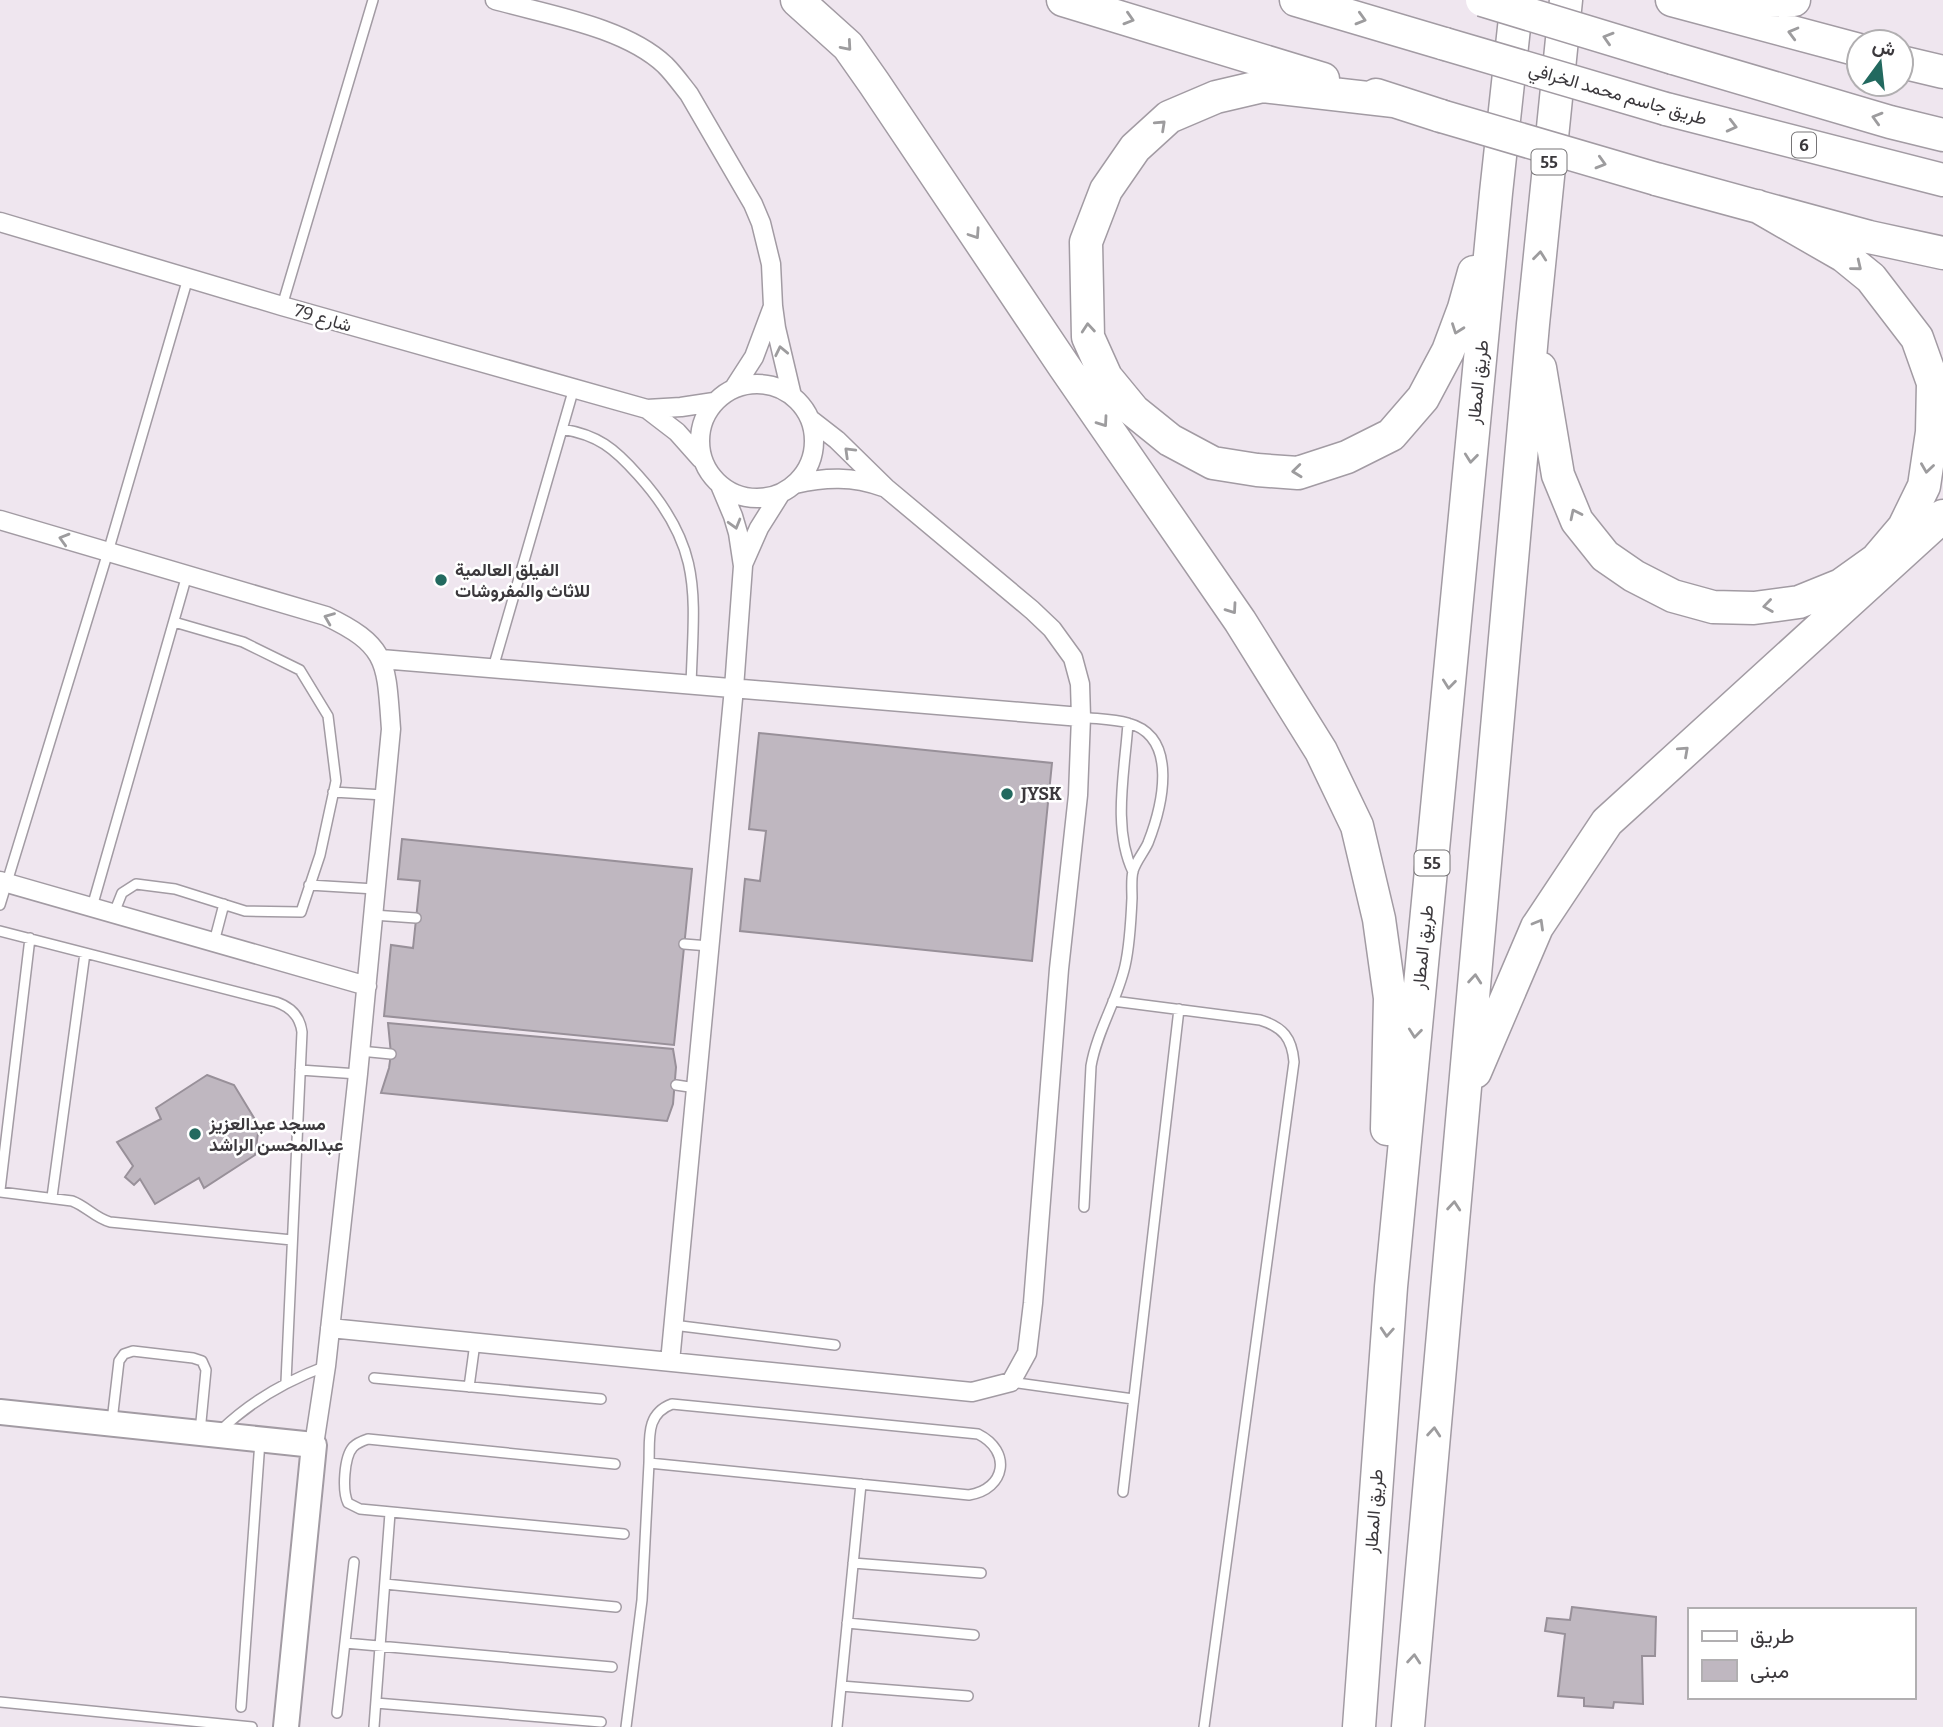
<svg xmlns="http://www.w3.org/2000/svg" width="1943" height="1727" font-family="Bitter,Vazirmatn,serif">
<style>
.building{fill:#bfb7c0;stroke:#989099;stroke-width:2}
.lines{fill:none;stroke-linecap:round;stroke-linejoin:round}
.lane-casing{stroke:#a29ba3;stroke-width:12}
.street-casing{stroke:#a29ba3;stroke-width:21}
.secondary-casing{stroke:#a29ba3;stroke-width:28}
.highway-casing{stroke:#a29ba3;stroke-width:35}
.lane{stroke:#fff;stroke-width:9}
.street{stroke:#fff;stroke-width:18}
.secondary{stroke:#fff;stroke-width:24}
.highway{stroke:#fff;stroke-width:32}
.highway-bridge-casing{stroke:#a29ba3;stroke-width:35;stroke-linecap:butt}
.highway-bridge{stroke:#fff;stroke-width:32}
.oneway{stroke:#9d9c9e}
.poi-dot{fill:#22695f;stroke:#fff;stroke-width:2.5}
.labels{text-anchor:middle;stroke-width:5;stroke-linejoin:round;paint-order:stroke}
.shield{fill:#fff;stroke:#767476;stroke-width:2}
.shield-label{font-size:16px;font-weight:bold;fill:#3b383c}
.street-label{font-size:18px;fill:#3b383c;stroke:#fff}
.poi-label{font-size:18px;font-weight:bold;fill:#3b383c;stroke:#fff;text-anchor:start}
</style>
<rect width="100%" height="100%" fill="#efe6ef"/>
<path class="building" d="M759,733L1052,763L1032,961L740,931L745,879L760,881L766,831L749,829Z
M402,839L692,869L674,1045L384,1016L391,945L413,948L420,881L398,879Z
M388,1023L673,1049L676,1067L673,1104L667,1121L381,1093L389,1068L391,1054Z
M207,1075L234,1085L259,1126L255,1155L204,1188L199,1178L155,1204L140,1179L134,1185L125,1177L133,1166L117,1142L161,1119L156,1108Z
M1572,1607L1656,1617L1655,1656H1642L1643,1704L1614,1702L1613,1708L1584,1706V1698L1558,1696L1565,1634L1545,1631L1547,1618L1570,1620Z"/>
<g class="lines">
<g class="lane-casing">
<path id="lane" d="M282,306L373,0
M562,429C598,435 614,448 638,475C704,548 694,594 691,685
M493,668L574,388
M1081,717C1096,719 1113,719 1128,723C1180,737 1162,807 1148,843C1144,852 1136,861 1133,871C1131,879 1132,890 1132,898C1131,921 1130,944 1125,966C1117,1001 1097,1031 1091,1066L1084,1207
M1128,723C1125,770 1112,828 1133,872
M333,792L384,795
M309,885L375,889
M0,905L108,552L188,278
M92,907L187,575
M114,913L122,893L136,884L175,889L245,911L301,912L320,855L336,781L328,716L300,670L243,642L174,622
M373,915L416,918
M0,931L276,1002C291,1007 300,1016 302,1032L286,1382
M214,942L224,904
M684,944L709,946
M1113,1001L1260,1020C1283,1027 1292,1038 1294,1062L1204,1727
M360,1051L391,1054
M300,1070L358,1074
M676,1085L696,1088
M0,1190L30,938
M0,1192L72,1201C86,1206 95,1218 110,1222L292,1240
M52,1197L85,953
M673,1325L835,1345
M374,1378L601,1399
M1011,1382L1133,1399
M469,1387L475,1343
M672,1404L978,1434C1012,1451 1006,1489 969,1495L649,1463C650,1439 645,1414 672,1404Z
M112,1421L119,1361L124,1354L133,1351L193,1358L202,1361L206,1370L200,1432
M221,1430C252,1400 286,1381 326,1366
M615,1464L368,1439C362,1441 357,1443 353,1447C344,1457 342,1491 348,1503L360,1509L624,1534
M1123,1492L1179,1009
M853,1563L981,1573
M385,1584L616,1607
M847,1623L974,1635
M345,1643L612,1667
M841,1686L968,1696
M0,1702L252,1727
M376,1703L601,1722
M241,1707L260,1441
M337,1713L354,1562
M374,1727L390,1513
M626,1727L642,1600L649,1463
M837,1727L861,1484"/>
</g>
<g class="street-casing">
<path id="street" d="M495,0C548,15 625,27 665,65C674,74 681,84 689,94L753,204L761,223L771,264L773,306L776,328L792,396
M0,222L282,306L647,409L681,407L714,402
M700 441a57 57 0 1 1 114 0a57 57 0 1 1-114 0Z
M734,388L754,357L772,309
M647,409L677,432L701,459
M795,484C825,477 853,476 883,487
M0,520L326,616C389,646 386,663 391,729L358,1074L326,1366L314,1445
M744,562L759,528L781,493
M381,659L1081,717
M0,881L367,986
M330,1328L972,1392L1011,1382L1027,1353L1033,1303L1059,969L1078,795L1081,717L1080,684L1073,658L1052,629L1032,610L886,488L837,440L810,419
M670,1362L734,688L743,566L738,533L733,516L720,485"/>
</g>
<g class="secondary-casing">
<path id="secondary" d="M0,1412L314,1445L286,1727"/>
</g>
<g class="highway-casing">
<path id="highway" d="M797,0L848,46L874,83L1064,366L1240,621L1321,751L1357,826L1379,919L1390,998L1387,1129
M1063,0L1323,79
M1296,0L1445,44
M1672,0L1859,50
M1719,2L1794,0
M1673,58L1890,122L1943,135
M1901,62L1943,72
M1376,95L1441,116
M1394,101L1263,86L1216,97L1169,117L1135,148L1106,190L1086,242L1088,337L1106,377L1134,411L1170,440L1213,463L1257,470L1298,473L1347,457L1391,435L1423,398L1448,351L1464,308L1474,272
M1666,109L1943,180
M1656,179L1869,237L1943,253
M1540,368L1558,475L1577,521L1605,556L1634,576L1673,596L1713,607L1754,608L1799,602L1841,585L1876,560L1904,527L1924,486L1932,432L1933,383L1917,338L1871,278L1844,256L1757,206
M1475,1072L1537,927L1607,822L1943,516
M1359,1727L1391,1287L1496,193L1517,0
M1408,1727L1533,324L1566,0"/>
</g>
<use href="#lane" class="lane"/>
<use href="#street" class="street"/>
<use href="#secondary" class="secondary"/>
<use href="#highway" class="highway"/>
<g class="highway-bridge-casing">
<path id="highway-bridge" d="M1482,0L1673,58
M1445,44L1666,109
M1441,116L1656,179"/>
</g>
<use href="#highway-bridge" class="highway-bridge"/>
</g>
<defs><path id="oneway-chevron" d="M-2-3.5L2.5 0L-2 3.5" fill="none" stroke-width="1.6" stroke-linecap="round" stroke-linejoin="round" transform="scale(1.75)"/></defs>
<g class="oneway">
<use href="#oneway-chevron" transform="translate(1129 19) rotate(17)"/>
<use href="#oneway-chevron" transform="translate(1361 19) rotate(16)"/>
<use href="#oneway-chevron" transform="translate(1793 33) rotate(-165)"/>
<use href="#oneway-chevron" transform="translate(1608 38) rotate(-163)"/>
<use href="#oneway-chevron" transform="translate(847 46) rotate(49)"/>
<use href="#oneway-chevron" transform="translate(1877 118) rotate(-164)"/>
<use href="#oneway-chevron" transform="translate(1161 125) rotate(-43)"/>
<use href="#oneway-chevron" transform="translate(1732 126) rotate(14)"/>
<use href="#oneway-chevron" transform="translate(1601 163) rotate(16)"/>
<use href="#oneway-chevron" transform="translate(975 234) rotate(56)"/>
<use href="#oneway-chevron" transform="translate(1540 256) rotate(-84)"/>
<use href="#oneway-chevron" transform="translate(1857 266) rotate(39)"/>
<use href="#oneway-chevron" transform="translate(1088 328) rotate(-95)"/>
<use href="#oneway-chevron" transform="translate(1457 329) rotate(110)"/>
<use href="#oneway-chevron" transform="translate(781 351) rotate(-102)"/>
<use href="#oneway-chevron" transform="translate(1103 422) rotate(55)"/>
<use href="#oneway-chevron" transform="translate(849 452) rotate(-136)"/>
<use href="#oneway-chevron" transform="translate(1471 458) rotate(96)"/>
<use href="#oneway-chevron" transform="translate(1927 468) rotate(98)"/>
<use href="#oneway-chevron" transform="translate(1297 471) rotate(174)"/>
<use href="#oneway-chevron" transform="translate(1575 514) rotate(-116)"/>
<use href="#oneway-chevron" transform="translate(735 524) rotate(74)"/>
<use href="#oneway-chevron" transform="translate(64 539) rotate(-164)"/>
<use href="#oneway-chevron" transform="translate(1768 606) rotate(172)"/>
<use href="#oneway-chevron" transform="translate(1232 609) rotate(55)"/>
<use href="#oneway-chevron" transform="translate(329 618) rotate(-158)"/>
<use href="#oneway-chevron" transform="translate(1449 684) rotate(96)"/>
<use href="#oneway-chevron" transform="translate(1684 751) rotate(-42)"/>
<use href="#oneway-chevron" transform="translate(1539 924) rotate(-60)"/>
<use href="#oneway-chevron" transform="translate(1475 979) rotate(-85)"/>
<use href="#oneway-chevron" transform="translate(1415 1033) rotate(96)"/>
<use href="#oneway-chevron" transform="translate(1454 1206) rotate(-85)"/>
<use href="#oneway-chevron" transform="translate(1387 1332) rotate(94)"/>
<use href="#oneway-chevron" transform="translate(1434 1432) rotate(-85)"/>
<use href="#oneway-chevron" transform="translate(1414 1659) rotate(-85)"/>
</g>
<g class="poi-dot">
<circle cx="441" cy="580" r="7"/>
<circle cx="1007" cy="794" r="7"/>
<circle cx="195" cy="1134" r="7"/>
</g>
<g class="labels">
<g class="shield">
<rect x="1792" y="132.5" width="24" height="25" rx="5"/>
<rect x="1531.5" y="149.5" width="35" height="25" rx="5"/>
<rect x="1414.5" y="850.5" width="35" height="25" rx="5"/>
</g>
<g class="shield-label">
<text x="1804" y="151">6</text>
<text x="1549" y="168">55</text>
<text x="1432" y="869">55</text>
</g>
<g class="street-label">
<text transform="translate(1618 94) rotate(16)" y="6">طريق جاسم محمد الخرافي</text>
<text transform="translate(323 318) rotate(16)" y="6">شارع 79</text>
<text transform="translate(1478 382) rotate(-84)" y="6">طريق المطار</text>
<text transform="translate(1423 947) rotate(-84)" y="6">طريق المطار</text>
<text transform="translate(1374 1511) rotate(-86)" y="6">طريق المطار</text>
</g>
<g class="poi-label">
<text x="455" y="576">الفيلق العالمية<tspan x="455" dy="21">للاثاث والمفروشات</tspan></text>
<text x="1021" y="800">JYSK</text>
<text x="209" y="1130">مسجد عبدالعزيز<tspan x="209" dy="21">عبدالمحسن الراشد</tspan></text>
</g>
</g>
<rect x="1688" y="1608" width="228" height="91" fill="#ffffff" stroke="#b1afb1" stroke-width="2"/>
<rect x="1702" y="1631" width="35" height="10" fill="#ffffff" stroke="#b1afb1" stroke-width="2"/>
<text x="1750" y="1643" font-size="21" fill="#3b383c">طريق</text>
<rect x="1702" y="1660" width="35" height="21" fill="#bfb7c0" stroke="#b1afb1" stroke-width="2"/>
<text x="1750" y="1678" font-size="21" fill="#3b383c">مبنى</text>
<g transform="translate(1880 63) rotate(15)"><circle r="33" fill="#ffffff" stroke="#b1afb1" stroke-width="2"/>
<path d="M0-5L12 26L0 18L-12 26Z" fill="#22695f"/>
<text y="-10" font-size="19" font-weight="bold" text-anchor="middle" fill="#3b383c">ش</text>
</g>
</svg>
